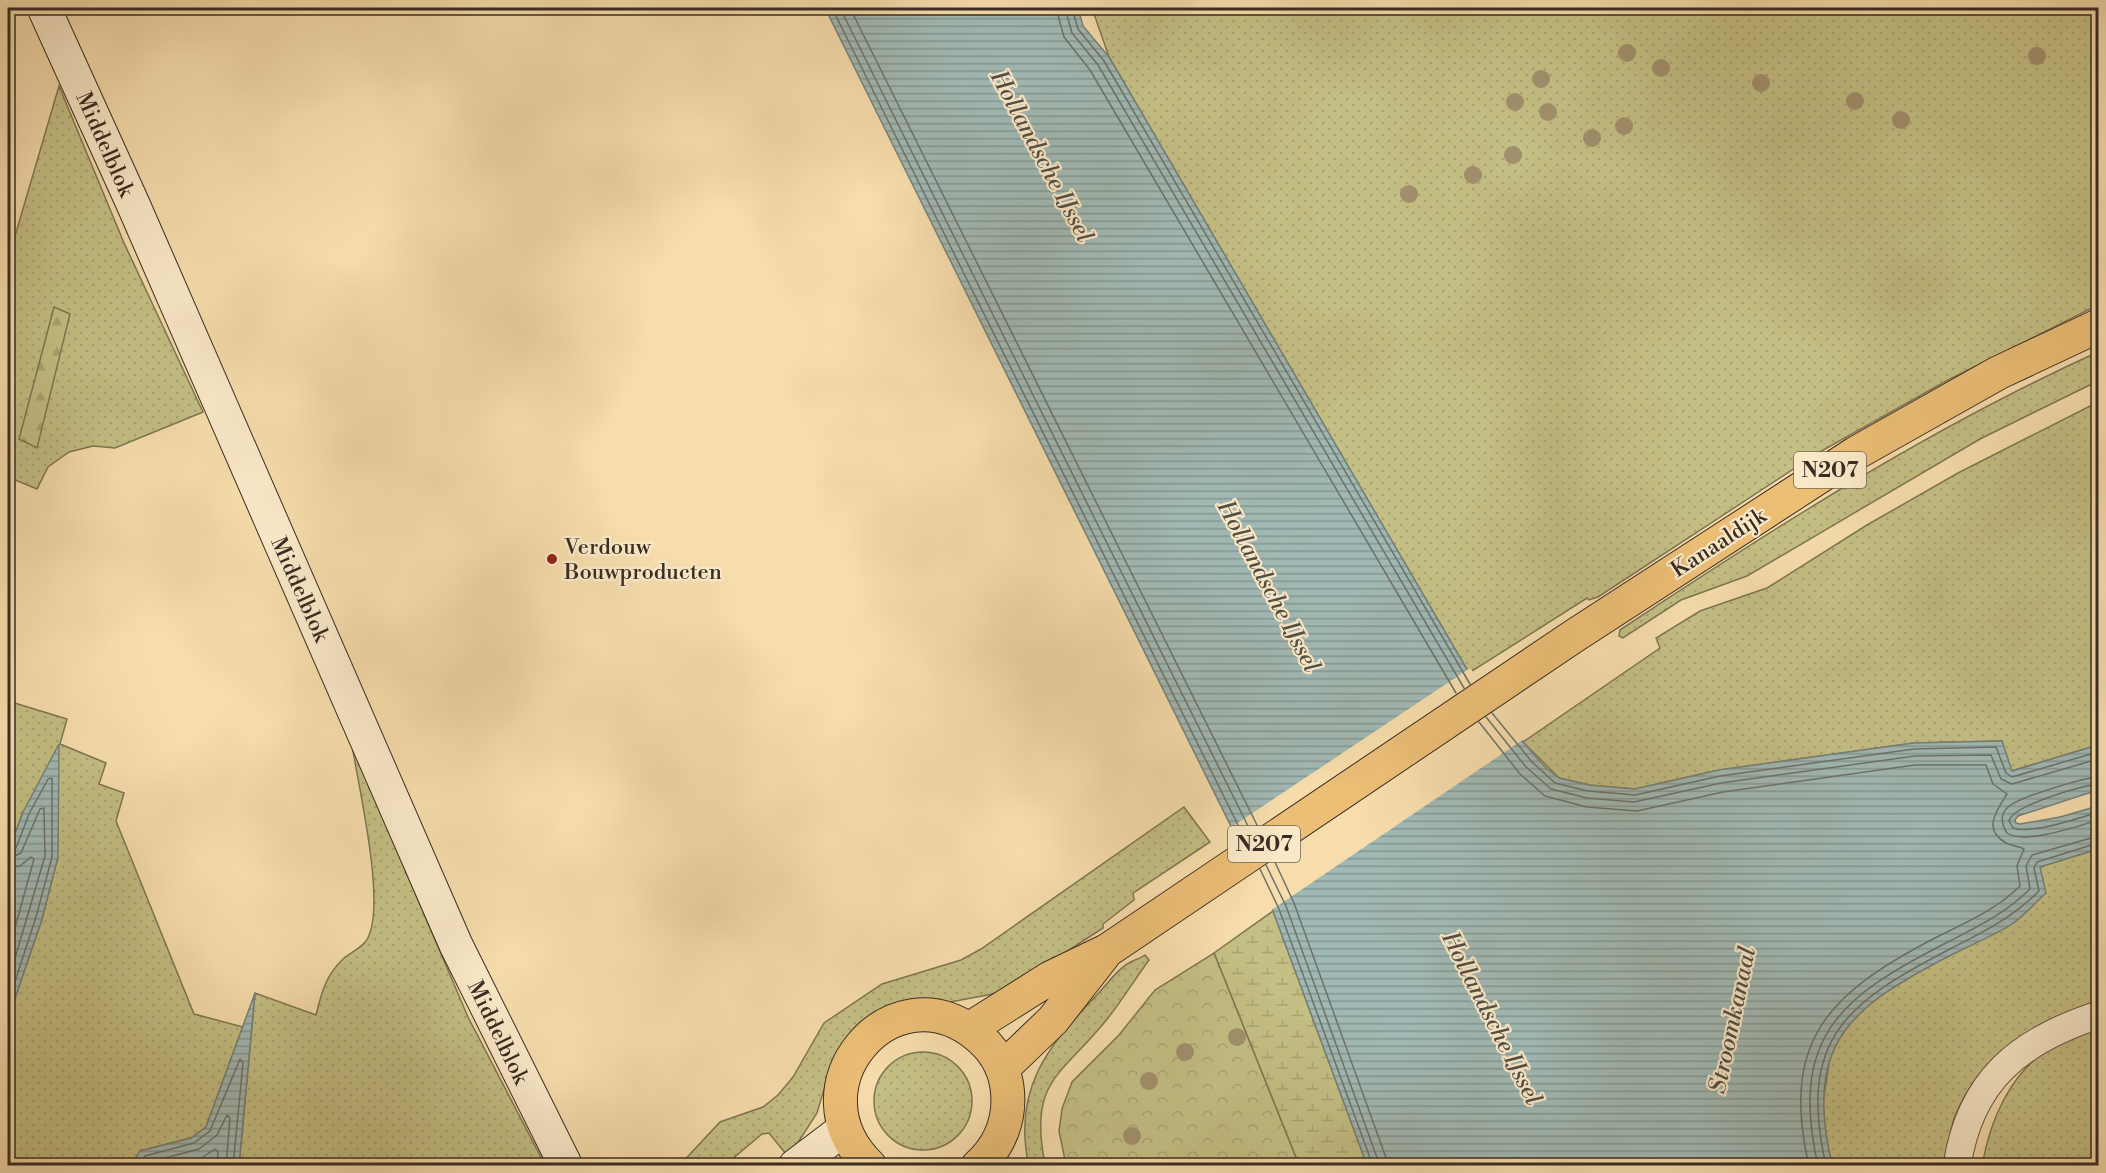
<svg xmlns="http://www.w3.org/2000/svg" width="2106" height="1173" font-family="'Libre Bodoni',serif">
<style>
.grass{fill:url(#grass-dots);stroke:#7e7653;stroke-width:1.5}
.forest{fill:url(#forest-firs);stroke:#7e7653;stroke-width:1.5}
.wetland{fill:url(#wetland-marsh);stroke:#7e7653;stroke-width:1.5}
.park{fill:url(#park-crowns);stroke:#7e7653;stroke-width:1.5}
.water{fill:url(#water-rules);stroke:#77817a;stroke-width:1.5}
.pier{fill:#f7ddac}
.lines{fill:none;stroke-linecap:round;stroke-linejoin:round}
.shore{stroke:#6c726b;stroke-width:1.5}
.street-casing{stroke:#685844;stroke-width:29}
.secondary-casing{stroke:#382c22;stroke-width:35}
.primary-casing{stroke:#382c22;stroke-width:35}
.street{stroke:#fae9c9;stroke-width:27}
.secondary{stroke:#fae9c9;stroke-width:33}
.primary{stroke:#ecbe76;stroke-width:33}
.tree{fill:#a1906d}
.poi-dot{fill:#8f2418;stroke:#fae9c9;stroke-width:2}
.labels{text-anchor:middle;stroke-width:4.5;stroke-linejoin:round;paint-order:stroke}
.shield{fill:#fae9c9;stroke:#726554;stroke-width:1.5}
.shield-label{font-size:21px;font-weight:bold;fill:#382c22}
.street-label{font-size:22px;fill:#382c22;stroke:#fae9c9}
.poi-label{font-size:22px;fill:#382c22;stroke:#fae9c9;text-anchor:start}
.water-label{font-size:24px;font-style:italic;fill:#524f46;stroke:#fae9c9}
</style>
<defs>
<pattern id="grass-dots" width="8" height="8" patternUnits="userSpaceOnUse" patternTransform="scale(1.5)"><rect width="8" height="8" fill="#c4bf84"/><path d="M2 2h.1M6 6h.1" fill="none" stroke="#a9a472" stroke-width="1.8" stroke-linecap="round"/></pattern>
<pattern id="forest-firs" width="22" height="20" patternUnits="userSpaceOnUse" patternTransform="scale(1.5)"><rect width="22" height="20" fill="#c4bf84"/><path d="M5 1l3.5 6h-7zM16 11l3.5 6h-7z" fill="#a9a472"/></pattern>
<pattern id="wetland-marsh" width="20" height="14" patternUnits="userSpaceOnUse" patternTransform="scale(1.5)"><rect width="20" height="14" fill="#c4bf84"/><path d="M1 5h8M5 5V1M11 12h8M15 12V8" fill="none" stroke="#a9a472"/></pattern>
<pattern id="park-crowns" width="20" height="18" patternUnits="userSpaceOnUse" patternTransform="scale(1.5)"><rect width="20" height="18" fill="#c4bf84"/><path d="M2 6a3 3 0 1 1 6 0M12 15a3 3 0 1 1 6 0" fill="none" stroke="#a9a472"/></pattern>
<pattern id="water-rules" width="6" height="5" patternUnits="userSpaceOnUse" patternTransform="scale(1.5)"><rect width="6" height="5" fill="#a1b9b4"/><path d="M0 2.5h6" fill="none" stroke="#849792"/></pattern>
</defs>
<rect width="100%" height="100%" fill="#f7ddac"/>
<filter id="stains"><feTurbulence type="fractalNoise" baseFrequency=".00333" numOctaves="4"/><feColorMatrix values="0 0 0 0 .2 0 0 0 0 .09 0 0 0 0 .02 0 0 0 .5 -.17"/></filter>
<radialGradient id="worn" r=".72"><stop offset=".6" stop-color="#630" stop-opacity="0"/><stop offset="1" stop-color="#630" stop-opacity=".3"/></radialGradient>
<path class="grass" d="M1092,8H2098V305L1948,380L1818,453L1598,597L1589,600L1587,598L1469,673L1109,57Z
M59,86L124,243L203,412L115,448L93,446L69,452L48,467L37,489L8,477V260Z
M2098,352V381L1980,439L1747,576L1681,600L1623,638L1619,636L1620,630C1774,528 1930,428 2098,352Z
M2098,402V745L2011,771L2002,741L1914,743L1719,770L1635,789L1589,785L1559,778L1523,742L1660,648L1656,638L1700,611L1767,588L1867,525L1958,473Z
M8,701L67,719L60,744L106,763L99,784L124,793L116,821L194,1014L243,1027L206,1127L191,1138L140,1151L132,1165H8V1019L42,919L58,857L23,812L8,853Z
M352,745L468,1017L545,1165L239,1166L255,993L316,1015C322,991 326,975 344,958C350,953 361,948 366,941C388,909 358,785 352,745Z
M1184,807L1210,842L1133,893L1134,900L1103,924V928L1032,974L998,993L945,1003L857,1029L839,1048L831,1066L817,1113L790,1155L786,1154L769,1133L762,1134L725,1165L679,1166L720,1122L763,1107L778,1095L793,1077L824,1023L882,984L961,960L981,949Z
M2098,849V1004C2036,1022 1981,1052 1955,1116C1949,1131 1948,1150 1945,1165H1832L1825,1136L1823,1103L1831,1050L1856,1015L1881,995L1922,970L2039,867Z
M1145,955L1149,960C1135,979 1123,999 1108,1018C1062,1076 1028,1079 1045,1165L1029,1166C1012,1092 1047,1045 1096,996C1105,987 1117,969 1129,963C1134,960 1139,959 1145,955Z
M2098,1027V1165L1982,1166C1990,1120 2010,1073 2051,1047C2065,1038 2083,1033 2098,1027Z
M874 1101a49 49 0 1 1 98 0a49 49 0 1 1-98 0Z"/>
<path class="forest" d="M54,307L70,314L37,448L19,439Z"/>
<path class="wetland" d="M1273,911L1367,1165H1299L1214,953Z"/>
<path class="park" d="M1214,953L1299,1165H1066L1059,1131L1062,1109L1072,1082L1119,1035L1155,990Z"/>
<path class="water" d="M825,8H1078L1083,26L1109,57L1469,673L1523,742L1546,768L1559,778L1589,785L1635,789L1719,770L1914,743L2002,741L2012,771L2098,745V790L2018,816L2015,820L2016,823L2020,824L2060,817L2098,806V849L2040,867L2046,893C2035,903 2024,916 2012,924C1995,935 1973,944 1955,953C1852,1006 1803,1040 1832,1165H1367L1273,911Z
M59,744L58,857L42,919L8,1019V853L23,812Z
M255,993L239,1165H132L140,1151L191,1138L206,1127Z"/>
<path class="pier" d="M1470,668L1524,739L1270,911L1230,828Z"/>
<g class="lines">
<path class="shore" d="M832,8L1244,837
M840,8L1251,832
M850,8L1258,827
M1056,8L1064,37L1090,70L1456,693
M1065,8L1072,33L1098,65L1464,688
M1072,8L1078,29L1104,61L1470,684
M1492,713L1532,762L1555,783L1588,791L1635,795L1720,776L1914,749L1996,747L2006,773L2012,777L2098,752
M1486,717L1526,767L1551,789L1587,798L1634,802L1721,783L1915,756L1991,755L2001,779L2012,784L2098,759
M1479,722L1520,774L1545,796L1587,807L1637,811L1723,792L1915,765H1986L1993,784L2007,794C1998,809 1981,829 2006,843C2012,846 2019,846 2024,849L2017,866L2020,886C1996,910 1965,923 1935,938C1829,993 1780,1040 1809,1166
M2098,777C2083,778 2019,797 2008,807C2000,814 2001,824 2007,833C2024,845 2078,826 2098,820
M2098,784C2082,786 2013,805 2009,821L2013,828C2030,835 2080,818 2098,812
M8,852L16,848L29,814L48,779L52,778V857L36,917L8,1003
M8,859L21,853L40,809L44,808L45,856L8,982
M1274,860L1294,903L1389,1166
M1266,865L1286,906L1380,1166
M8,868L20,866L31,857L34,859L8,953
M1260,869L1279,909L1373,1166
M139,1166L145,1156L194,1143L210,1131L240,1059L243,1063L233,1166
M147,1166L150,1162L199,1149L217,1135L227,1115L230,1118L226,1166
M174,1166L200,1159L215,1149L218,1152L217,1166
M1818,1166C1789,1037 1840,997 1946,943C1977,927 2006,913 2030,889L2026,866L2032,855L2098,836
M1826,1166C1797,1038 1847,1002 1952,948C1985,931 2012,918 2039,891L2034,868L2037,862L2098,843"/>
<g class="street-casing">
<path id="street" d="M1957,1166C1970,1080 2019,1041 2098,1015"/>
</g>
<g class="secondary-casing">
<path id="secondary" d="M44,8L133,204L456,945L566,1166
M795,1166L844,1129"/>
</g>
<g class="primary-casing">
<path id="primary" d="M969,1029L1050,978L1108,950L1574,636L1856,453L1998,373L2098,326
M1002,1069L1053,1020L1103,956
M870,1166C789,1088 891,968 975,1034C992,1047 1004,1066 1007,1087C1011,1117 1001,1145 978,1166"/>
</g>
<use href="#street" class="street"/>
<use href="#secondary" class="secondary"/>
<use href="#primary" class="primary"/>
</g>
<g class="tree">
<circle cx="1627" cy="53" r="9"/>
<circle cx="2037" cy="56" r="9"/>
<circle cx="1661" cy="68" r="9"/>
<circle cx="1541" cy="79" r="9"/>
<circle cx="1761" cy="83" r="9"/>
<circle cx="1855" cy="101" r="9"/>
<circle cx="1515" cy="102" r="9"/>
<circle cx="1548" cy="112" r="9"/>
<circle cx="1901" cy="120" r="9"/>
<circle cx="1624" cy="126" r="9"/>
<circle cx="1592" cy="138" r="9"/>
<circle cx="1513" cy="155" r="9"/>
<circle cx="1473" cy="175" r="9"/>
<circle cx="1409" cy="194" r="9"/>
<circle cx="1237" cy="1037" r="9"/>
<circle cx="1185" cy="1052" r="9"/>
<circle cx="1149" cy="1081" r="9"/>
<circle cx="1132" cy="1136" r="9"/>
</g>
<circle class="poi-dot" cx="552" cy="559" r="6"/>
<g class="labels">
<g class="shield">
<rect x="1794" y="452" width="72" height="36" rx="4.5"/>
<rect x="1228" y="826" width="72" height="36" rx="4.5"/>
</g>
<g class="shield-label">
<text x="1830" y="477">N207</text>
<text x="1264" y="851">N207</text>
</g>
<g class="street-label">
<text transform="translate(106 144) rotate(66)" y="8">Middelblok</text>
<text transform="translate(1718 542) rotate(-33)" y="8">Kanaaldijk</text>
<text transform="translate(301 589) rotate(66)" y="8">Middelblok</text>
<text transform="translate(499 1032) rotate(64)" y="8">Middelblok</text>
</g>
<g class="poi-label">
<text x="564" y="554">Verdouw<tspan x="564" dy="25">Bouwproducten</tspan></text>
</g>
<g class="water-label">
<text transform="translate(1042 156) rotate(62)" y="8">Hollandsche IJssel</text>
<text transform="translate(1269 586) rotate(62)" y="8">Hollandsche IJssel</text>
<text transform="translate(1492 1018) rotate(63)" y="8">Hollandsche IJssel</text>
<text transform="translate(1732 1020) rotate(-78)" y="8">Stroomkanaal</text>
</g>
</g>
<rect width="2106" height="1173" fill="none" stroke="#f7ddac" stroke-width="30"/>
<rect x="9" y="9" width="2088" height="1155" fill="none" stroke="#382c22" stroke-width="3"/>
<rect x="15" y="15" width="2076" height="1143" fill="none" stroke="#382c22" stroke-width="1.5"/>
<rect width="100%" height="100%" filter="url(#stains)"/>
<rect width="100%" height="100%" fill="url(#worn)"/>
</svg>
